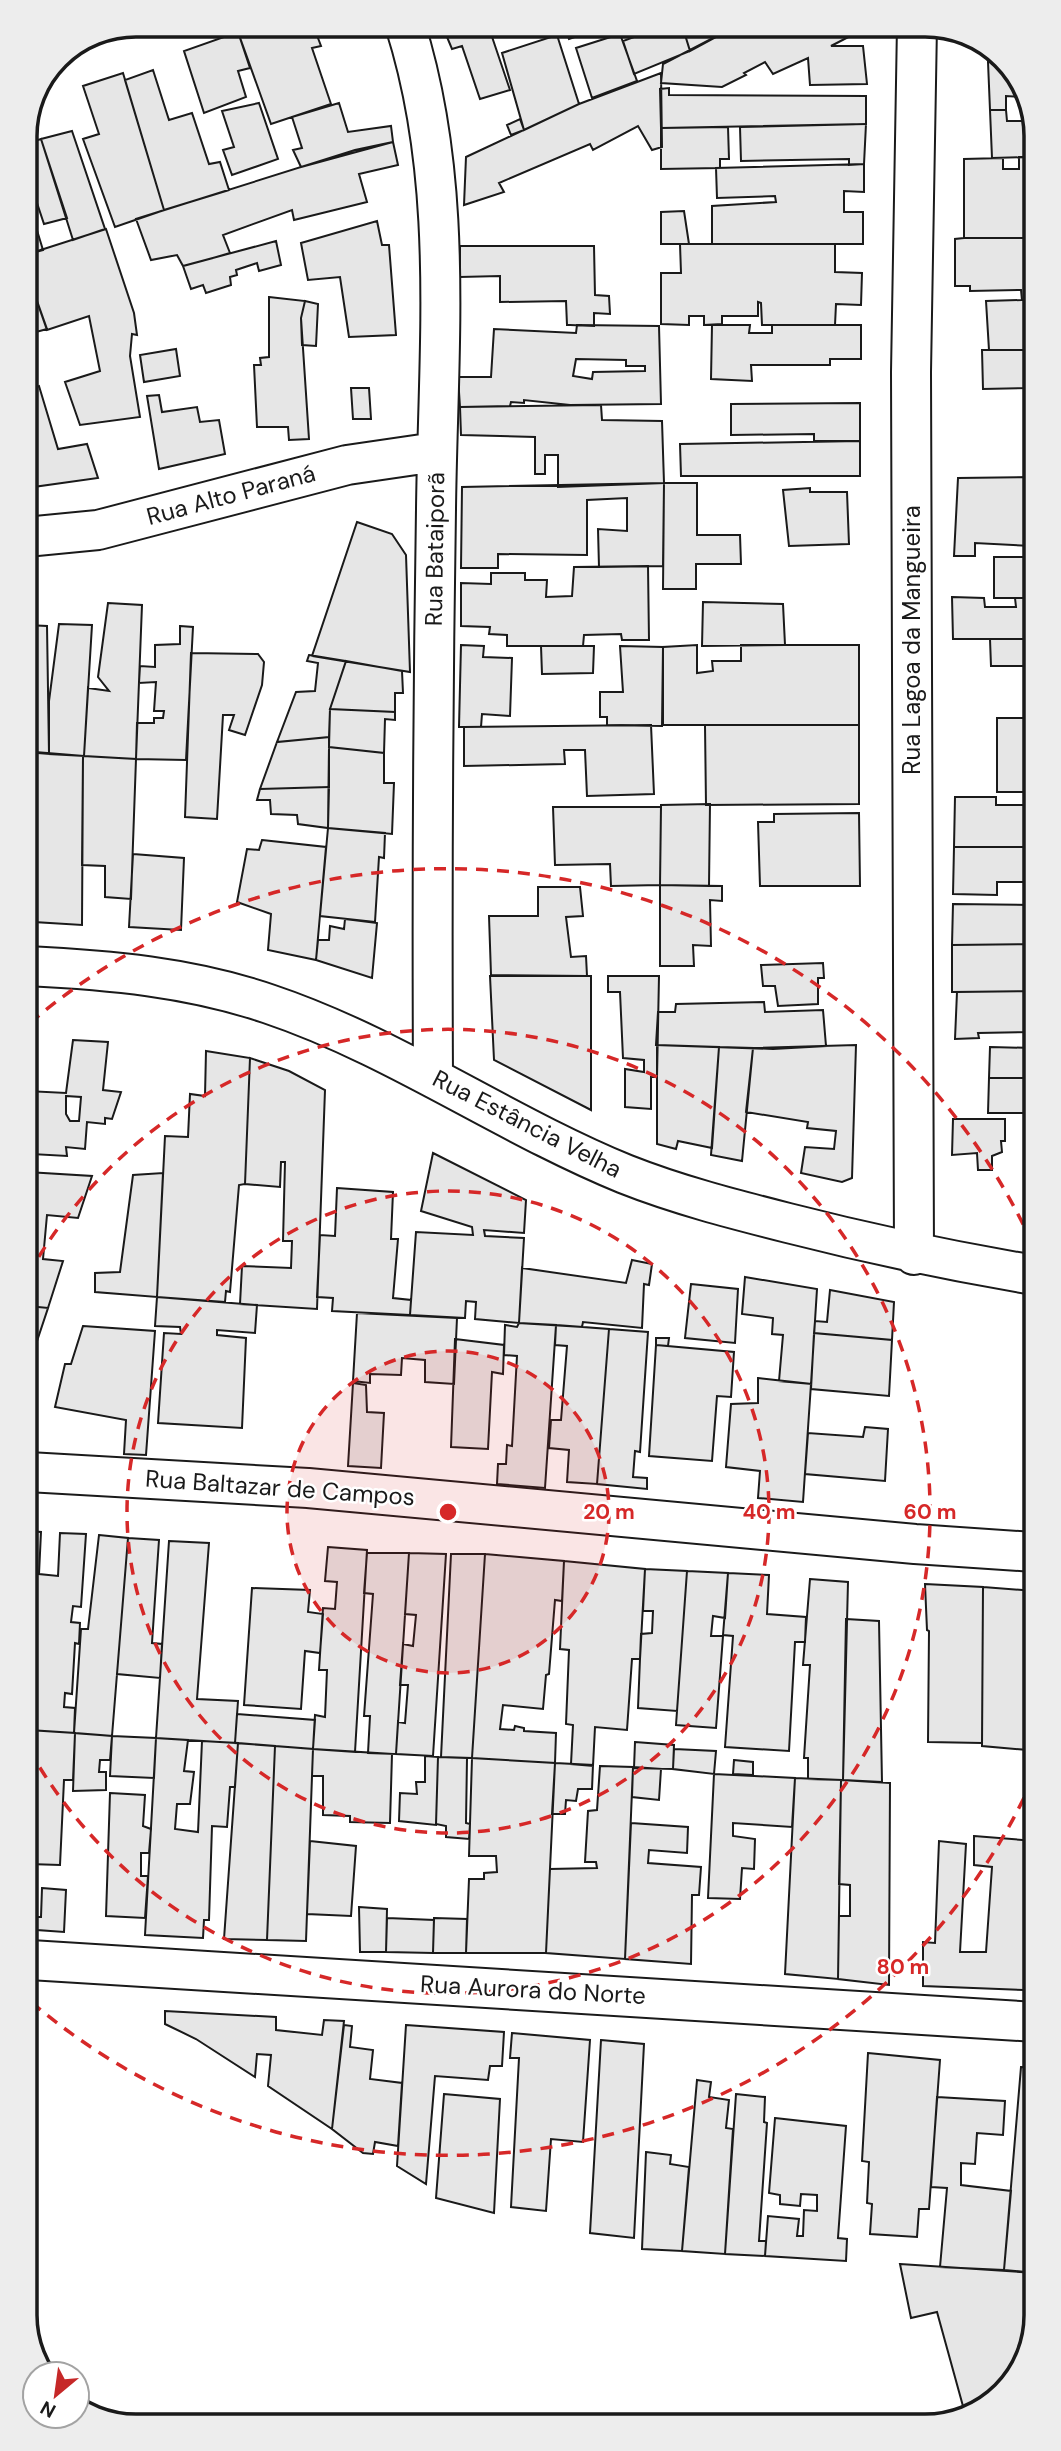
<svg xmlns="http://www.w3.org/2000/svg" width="1061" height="2451" font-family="'DM Sans',sans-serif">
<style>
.building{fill:#e6e6e6;stroke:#1a1a1a;stroke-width:2;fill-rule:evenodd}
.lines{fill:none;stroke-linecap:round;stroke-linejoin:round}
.minor-casing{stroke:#1a1a1a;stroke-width:42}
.minor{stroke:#fff;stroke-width:38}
.ring{fill:none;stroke:#d62828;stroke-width:3.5;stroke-dasharray:12 9}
.labels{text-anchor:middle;stroke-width:5;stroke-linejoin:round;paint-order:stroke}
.street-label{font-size:24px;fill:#1a1a1a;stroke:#fff}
.rim{fill:none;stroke:#1a1a1a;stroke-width:3.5}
.centre{fill:#d62828;stroke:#fff;stroke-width:3.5}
.ring-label{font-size:21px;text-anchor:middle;font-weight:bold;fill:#d62828;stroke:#fff;stroke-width:5;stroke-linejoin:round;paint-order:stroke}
</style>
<rect width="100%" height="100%" fill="#fff"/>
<path class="building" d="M255,25H313L321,46L312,48L331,104L271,124L238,32Z
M454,25H488L510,90L480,99L462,46L452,49L447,37L457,33Z
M488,25H520V26L492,35Z
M564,25H610L569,39Z
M646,25H682L690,51L634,74L623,41L648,32Z
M682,25H738L690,51Z
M738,25H854L858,32L831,46H863L867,84L810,85L808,58L773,74L765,62L744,73L746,75L722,87L661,83L663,64Z
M238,32L250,68L238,71L246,97L204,113L184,51Z
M620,34L637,81L592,98L576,48Z
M557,35L579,104L524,130L502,53Z
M987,45L993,47L1003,62H988Z
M988,62H1003L1030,99L1031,110H1023L1022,97L1006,96V110H990Z
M153,70L169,120L192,113L209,164L220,162L229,190L164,210L125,80Z
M123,73L164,210L115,227L83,139L99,134L83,86Z
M661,73L662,147L652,150L638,126L593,150L590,144L499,183L504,192L464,205L466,157L579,104Z
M669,88V95L866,96V124L661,128L660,89Z
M259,103L278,159L232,175L223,150L234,147L222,111Z
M339,103L348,132L391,126L393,142L301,167L293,150L302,148L292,117Z
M990,110H1006L1007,121H1023L1024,116H1031V157L992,158Z
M520,119L524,130L511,135L507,125Z
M866,124L864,164L849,165V159L741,161L740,127Z
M728,127L729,159H720V168L661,169V128Z
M72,131L105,229L73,240L41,139Z
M41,139L67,218L44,224L30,182L25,183V144Z
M393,142L398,165L359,174L367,202L294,220L292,210L223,235L230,253L213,258L183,266L177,255L151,260L136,219L355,150Z
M1019,157H1031V238H964V159L1003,158V169H1019Z
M864,164V192L844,191V212H863V244H712V206L776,202L775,196L717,198L716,168Z
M25,191L43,250L25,255Z
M684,211L689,244H661V212Z
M377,221L382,245H389L396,335L349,337L340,277L308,280L301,243Z
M106,229L134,313L137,335L132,334L130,356L140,417L80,425L65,382L100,371L89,316L47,330L25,267V255Z
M964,238H1031V300H1022L1021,290L970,291V286H955V239Z
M276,241L281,265L259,271L257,263L236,270L237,275L230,277L231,285L206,293L203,285L191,289L183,266Z
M680,244H835V272L862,273L861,305L836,304L835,325H762L761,303L758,302V316H722V324L704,325V316H689V325L661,324V273H681Z
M460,246H594L595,295L609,296L610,314L594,313V326L570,325H567L566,301L500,302V276L460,277Z
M25,267L47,329L25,335Z
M269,297L305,301L301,318L309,439L289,440L288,427H257L254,365H261L260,358L269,357Z
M1022,300H1031V350H989L986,301Z
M305,301L318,304L316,346L302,345L301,318Z
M577,325L659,326L661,404L570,405L524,400V403L511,402L510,406L460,407L458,377H491L494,329L576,333ZM576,359L626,360V366H645V371L593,372L592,379L573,376Z
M712,325H750L749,333H772V325H861V359H830V365H751L752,381L711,379Z
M176,349L180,376L144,382L140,355Z
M982,350H1026L1027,361H1031V388L983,389Z
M25,369L32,389L39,386L58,449L87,444L98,478L26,488Z
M351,388H369L371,419H353Z
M159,395L162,412L197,407L200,422L219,420L225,454L159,469L147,396Z
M860,403V441H814V434L731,435V404Z
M601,405L602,420L662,421L664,483L558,487V455H545V474H535V437L461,435L460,407Z
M860,441V476H681L680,444Z
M1032,477V546L975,543V556H954L958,478Z
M664,483L663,566L599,567L598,529L627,531V498L587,500V555L498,554V568H461L462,487Z
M664,483H697V535H740L741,564H696V589H663Z
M810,488V492H847L849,544L789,546L783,490Z
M357,522L392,534L406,555L410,672L312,656Z
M994,557H1032V598H994Z
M648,566L649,640H622L621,634L584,635L583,646H507V635L489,634L490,627L461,626V583L491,584V573H525V580H547L546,597L572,596L574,567Z
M952,597L984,598L985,607H1016L1015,598H1032V639H953Z
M703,602L783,604L785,645L702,646Z
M108,603L142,605L136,759L84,756L88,688L109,691L98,677Z
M59,624L92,625L84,756L49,754V701Z
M26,625L47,626L49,754L26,752Z
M180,626L193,627L186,760L136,759L137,723H154V718H163L164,711H154L156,682L139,683L140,666L155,667V645L180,644Z
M990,639H1032V666H991Z
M461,645L484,646L483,657L512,658L510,716L482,714L481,727H459Z
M697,645V673L713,671L712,661H741V645H859V725H663V647Z
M541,646H594L593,673L542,674Z
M620,646L663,647L662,726L607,725V717H600V692H623Z
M191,653L258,654L264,662L262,685L245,735L229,730L234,715H223L217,819L185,817Z
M309,655L346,661L330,709L329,737L277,742L296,692L315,691L318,663L307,661Z
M346,661L402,671L403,693H395V712L330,709Z
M330,709L395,712V720L385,719L384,753L329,747Z
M997,718H1032V792H997Z
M651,725L654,794L587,796L585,750H564L565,764L464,766V727Z
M705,725H859V804L706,805Z
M329,737V787L260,789L277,742Z
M329,747L384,753V783H394L392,834L328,828Z
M26,752H35V831H31V857H35L34,922L27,921Z
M35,752L83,756L82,925L34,922Z
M83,756L136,759L131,899L105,897V866L82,865Z
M329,787L328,828L298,824L297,815L271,814L270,800H257L260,789Z
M955,797H996V805H1032L1033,847H954Z
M710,804L709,886L660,885L661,805Z
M553,807H661L660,885L611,886L610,864L555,865Z
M859,813L860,886H760L758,822H774V814Z
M328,828L385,833L384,858L379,857L375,922L320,916Z
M262,840L326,847L316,960L268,950L271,914L237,902L247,849L259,850Z
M954,847H1033V882H997V895L953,894Z
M133,854L184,858L181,930L129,927Z
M660,885L722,886V901L710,900L711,946L693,945L694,966H660Z
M538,887H580L583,916L566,917L571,957L586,956L587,976L491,975L489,916H538Z
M953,904L1033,905V944L952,945Z
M345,919L377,923L372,978L316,960L318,940H329L330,926L344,929Z
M1033,944V991L952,992V945Z
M823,963L824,978H818V1004L778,1006L775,986H763L761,965Z
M490,976H591V1110L494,1060Z
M608,976H659L657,1077H651V1109L625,1107V1069L644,1072V1060L623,1058L620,992H608Z
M1033,991V1032L978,1033L979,1038L955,1039L957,992Z
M764,1002L765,1012L823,1010L826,1046L773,1049L656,1045L658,1012H675L676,1004Z
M73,1040L108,1042L103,1090L121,1092L112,1119L105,1118V1124L87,1122L85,1149L66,1147L67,1156L32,1154V1169H27V1091L66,1093ZM66,1096L81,1097L79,1121H70L66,1114Z
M657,1045L719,1047L712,1148L678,1141L676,1149L657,1144Z
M856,1045L852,1178L842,1182L801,1173L805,1147L834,1149L836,1131L807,1128L808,1122L746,1112L753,1048Z
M719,1047L753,1048L742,1161L711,1155Z
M990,1047L1033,1048V1078H989Z
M206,1051L250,1058L245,1184L239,1185L230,1292L226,1291L225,1302L157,1297L165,1136L188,1137L190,1094L205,1096Z
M250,1058L289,1071L325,1090L317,1309L240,1304L242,1266L291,1268L292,1241H283L285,1162H281L280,1187L245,1184Z
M989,1078H1033V1113H988Z
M953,1119H1005V1141H1001L1002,1152L992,1156V1170H978L977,1153L952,1155Z
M433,1153L526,1200L524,1233L484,1230L485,1236L524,1238L519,1323L475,1319L476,1302L466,1301L465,1318L410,1315L416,1232L473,1235L472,1227L421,1211Z
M27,1172L92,1176L78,1218L47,1215L43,1259L63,1261L48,1308L28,1306Z
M163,1173L157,1297L95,1292V1273L120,1272L133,1175Z
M337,1188L393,1192L391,1239H398L393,1298L411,1300L410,1315L332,1311L333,1298L317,1297L320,1235L335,1236Z
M632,1260L652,1264L649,1285L644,1284L642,1328L583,1322L582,1327L519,1323L522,1268L626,1283Z
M745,1277L817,1289L811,1384L779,1381L783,1335L772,1334L773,1318L742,1314Z
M691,1284L738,1289L735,1343L685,1338Z
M830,1290L894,1302L892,1340L814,1333L815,1321L827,1322Z
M157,1297L257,1305L255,1333L217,1330V1335L246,1338L242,1428L158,1423L164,1333L181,1334L180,1327L155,1326Z
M28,1306L48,1308L28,1368Z
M357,1313L457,1318L454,1384L425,1382V1360L402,1358L401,1375L370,1374V1383L353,1381Z
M519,1323L556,1325L545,1488L497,1484L498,1464H506L507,1445L512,1446L517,1356L504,1355L505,1325L517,1327Z
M556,1325L609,1329L597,1484L567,1482L569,1450L549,1448L551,1420H561L567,1346L555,1345Z
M83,1326L155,1331L146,1455L124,1454L126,1420L55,1407L65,1364H71Z
M609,1329L648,1332L640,1452L635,1451L633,1477L647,1478V1489L597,1484Z
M814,1333L892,1340L889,1396L811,1389Z
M656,1338H669L668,1346L656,1345Z
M455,1339L504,1345L503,1374L492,1372L488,1449L451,1447Z
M656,1345L734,1352L731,1397L717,1396L712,1461L649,1456Z
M758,1378L811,1384L803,1502L758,1498L760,1471L726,1467L731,1404L758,1403Z
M353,1383L366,1385L367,1412L384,1413L381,1468L348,1466Z
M865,1427L888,1429L885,1481L805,1474L808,1433L863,1437Z
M28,1531L41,1532L39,1574L58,1576L60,1533L86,1534L81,1607L73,1606L71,1622L80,1623L79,1644L75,1643L72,1694L65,1693L64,1707L75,1708L74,1733L29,1730Z
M99,1535L128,1538L112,1736L74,1733L81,1629H88Z
M128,1538L159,1540L152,1643L162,1644L160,1678L117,1674Z
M169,1541L209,1543L197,1699L238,1701L235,1743L156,1738Z
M328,1547L367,1550L355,1752L313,1749L315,1715L325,1717L327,1670H319L323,1608L335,1609L337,1582L325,1581Z
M367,1553H409L396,1754L368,1753L370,1716H364L373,1594L364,1593Z
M409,1553L446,1554L433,1756L396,1754L398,1722L405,1723L408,1685H400L403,1644L413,1646L416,1615L405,1614Z
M451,1554H485L472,1758L441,1757Z
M485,1554L564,1561L562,1601L555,1600L549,1674L546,1675L543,1709L503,1705L500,1729L514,1730L515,1726L524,1728V1731L556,1733L555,1763L472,1758Z
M564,1561L645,1569L640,1659H632L627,1730L595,1727L593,1766L571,1764L573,1725L566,1724L569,1650L560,1649Z
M645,1569L687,1571L677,1711L638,1708L641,1634L652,1633L653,1611H643Z
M687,1571L728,1573L725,1618L713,1616L711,1636H723L716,1728L676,1725Z
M728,1573L769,1575L767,1614L806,1617L805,1642H795L789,1751L725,1747L733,1636L723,1635Z
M810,1579L848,1582L843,1780L808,1779V1758H804L810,1665H803Z
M925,1584L983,1587L982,1743L928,1742L929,1631L927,1630Z
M983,1587L1035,1591V1793H1027L1028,1750L982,1746Z
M252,1588L310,1590L308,1612L323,1614L320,1653L305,1651L301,1709L244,1705Z
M846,1619L879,1621L882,1782L843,1780Z
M237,1714L315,1720L313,1749L235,1743Z
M29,1730L75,1733L73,1780H64L60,1865L29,1864Z
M75,1733L112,1736L110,1760H100L99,1772H106V1790L73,1791Z
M112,1736L156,1738L154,1778L110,1776Z
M156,1738L188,1740L184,1771L194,1772L190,1804H177L175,1829L198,1832L202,1741L238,1743L235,1787H230L227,1827L212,1826L209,1920H204L203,1938L145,1935Z
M635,1742L674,1745L673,1769L634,1768Z
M238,1743L275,1746L267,1940L224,1939Z
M275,1746L313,1749L306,1941L267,1940Z
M313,1749L392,1754L390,1823L350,1822V1816L323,1815V1776H312Z
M674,1749L716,1751L714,1774L673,1769Z
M425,1756L438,1757L436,1825L399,1821L400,1793L417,1794L416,1782H425Z
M438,1757L467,1758L466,1823L470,1824L469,1839L446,1837V1826L436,1824Z
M472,1758L555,1763L546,1953H466L469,1879H484V1873L497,1872L496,1856H469Z
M734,1760L753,1762V1775L733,1774Z
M555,1763L593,1765L592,1789H578L576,1801L566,1800L565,1814H552Z
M600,1766L633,1767L625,1959L546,1953L550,1869L597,1868L596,1862H585L588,1811L597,1810Z
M633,1767L661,1769L659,1800L632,1797Z
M714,1774L795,1778L792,1827L733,1823V1836L755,1839L754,1869L742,1868L740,1899L708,1898Z
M795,1778L841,1780L838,1979L785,1974Z
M841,1780L890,1783L889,1985L838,1979L839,1916H850V1885L839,1884Z
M110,1793L145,1795L143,1826L151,1829L149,1853H141V1876H148L145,1918L106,1916Z
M631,1823L688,1827L687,1853L649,1850L648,1863L701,1867L699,1895H692L691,1964L625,1959Z
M974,1836L1035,1841L1024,1990L923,1986V1942L935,1943L939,1841L966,1844L960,1952H986L992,1867L974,1865Z
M310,1841L356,1846L351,1916L307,1914Z
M29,1871L31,1881L35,1882L33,1929H29Z
M1033,1880L1035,1881L1036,1991L1024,1990Z
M42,1888L66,1890L64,1932L37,1930V1917H41Z
M359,1907L387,1909L386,1952H360Z
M387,1918L434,1920L433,1953L386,1952Z
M434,1918L467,1919L466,1953H433Z
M165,2011L276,2017V2030L322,2035L324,2020L344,2021L332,2129L268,2086L271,2055L257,2054L255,2077L196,2039L165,2024Z
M344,2025L352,2026L350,2047L373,2050L370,2079L402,2083L398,2146L375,2142L373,2154L363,2153L332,2129Z
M406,2025L504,2032L502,2066H490L488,2080L435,2076L426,2184L397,2166Z
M512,2033L590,2040L583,2142L551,2139L546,2211L511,2207L519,2058H510Z
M601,2040L644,2044L634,2238L590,2233Z
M868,2053L940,2060L929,2209H919L917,2237L870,2234L872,2204L867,2203L869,2162L862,2161Z
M1021,2067L1036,2068V2273L1004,2270Z
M697,2080L711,2082L709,2097L729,2100L726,2128L733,2129L725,2254L682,2251Z
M444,2094L500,2099L494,2213L436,2198Z
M736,2094L765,2097L764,2122L767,2123L759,2241H766L765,2256L725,2254Z
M937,2097L1005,2101L1003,2135L977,2133L975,2164L961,2163V2185L1011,2191L1004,2270L940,2267L947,2188L931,2187Z
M775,2118L846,2126L838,2238L847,2239L846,2261L765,2256L768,2216L799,2219L797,2236H803L804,2210L817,2211V2195L801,2194L800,2206L780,2204V2195L769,2193Z
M646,2152L671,2155L670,2164L689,2167L682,2251L642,2249Z
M900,2264L1036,2273V2316L1018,2377L966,2417L937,2312L911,2318Z"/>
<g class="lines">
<g class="minor-casing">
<path id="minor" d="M405,25C455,182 438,346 436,509C433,698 432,887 433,1077
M26,537L98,530L347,465L436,452
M27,966C109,970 190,977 269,1004C394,1046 503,1124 625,1174C678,1195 733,1209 788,1223C870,1244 951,1261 1034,1275
M914,1255L911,372L917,25
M28,1472L308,1488L915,1544L1034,1552
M30,1960L1036,2022"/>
</g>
<use href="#minor" class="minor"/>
</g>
<circle cx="448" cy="1512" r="161" fill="#d62828" fill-opacity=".12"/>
<g class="ring">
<circle cx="448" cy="1512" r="161"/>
<circle cx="448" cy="1512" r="321"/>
<path d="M28 1275A482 482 0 1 1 31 1753"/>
<path d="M1033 1779A643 643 0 0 1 30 2001M30 1023A643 643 0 0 1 1033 1245"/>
</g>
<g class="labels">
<g class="street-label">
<text transform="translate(231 495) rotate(-15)" y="8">Rua Alto Paraná</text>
<text transform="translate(435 549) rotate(-89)" y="8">Rua Bataiporã</text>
<text transform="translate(912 640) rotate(-90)" y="8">Rua Lagoa da Mangueira</text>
<text transform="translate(527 1124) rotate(27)" y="8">Rua Estância Velha</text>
<text transform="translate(280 1488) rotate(4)" y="8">Rua Baltazar de Campos</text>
<text transform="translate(533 1990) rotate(3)" y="8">Rua Aurora do Norte</text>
</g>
</g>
<path d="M0 0H1061V2451H0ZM136 37H925A99 99 0 0 1 1024 136V2315A99 99 0 0 1 925 2414H136A99 99 0 0 1 37 2315V136A99 99 0 0 1 136 37Z" fill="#ededed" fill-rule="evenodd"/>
<path class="rim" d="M136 37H925A99 99 0 0 1 1024 136V2315A99 99 0 0 1 925 2414H136A99 99 0 0 1 37 2315V136A99 99 0 0 1 136 37Z"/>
<circle cx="448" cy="1512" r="10" class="centre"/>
<g class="ring-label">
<text x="609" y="1519">20 m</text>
<text x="769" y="1519">40 m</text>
<text x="930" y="1519">60 m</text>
<text x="903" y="1974">80 m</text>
</g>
<g transform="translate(56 2395) rotate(209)"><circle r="33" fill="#ffffff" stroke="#a3a3a3" stroke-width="2"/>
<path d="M0-5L12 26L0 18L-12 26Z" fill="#c62828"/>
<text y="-10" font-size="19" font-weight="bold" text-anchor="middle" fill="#1a1a1a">N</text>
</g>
</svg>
